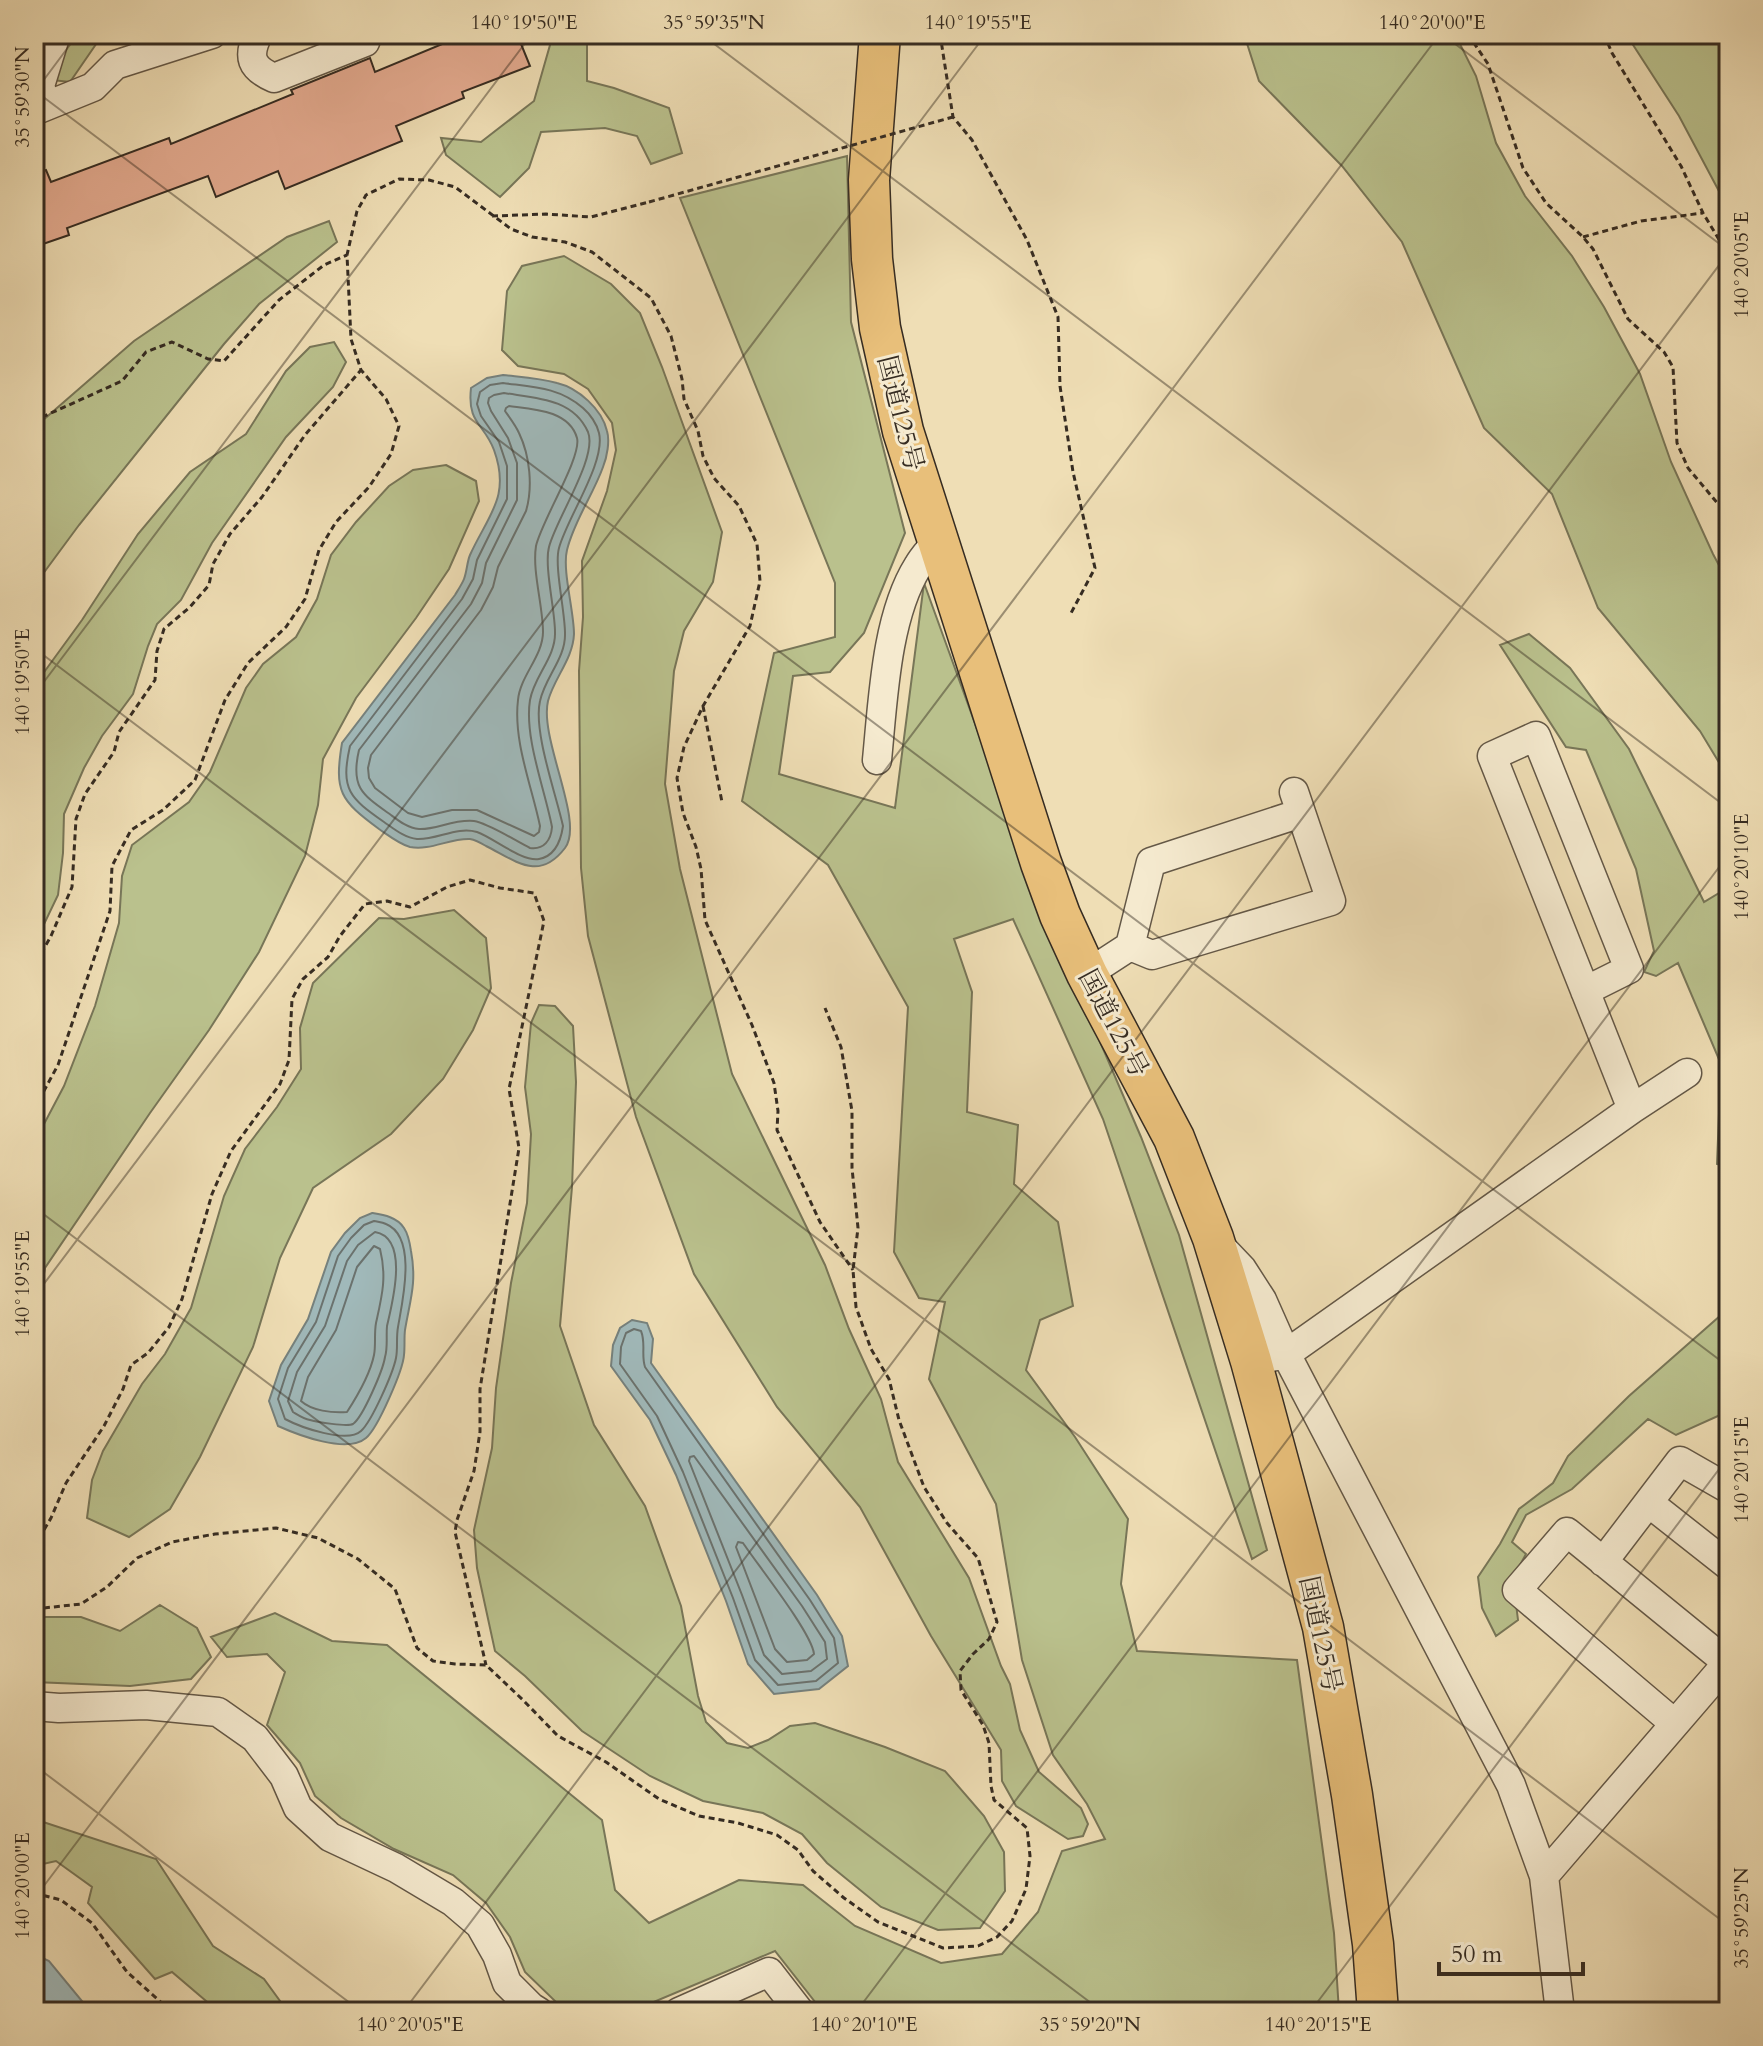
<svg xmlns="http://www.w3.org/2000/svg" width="1763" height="2046" font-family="Cardo,'Noto Serif JP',serif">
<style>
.green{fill:#bac18d;stroke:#787658;stroke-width:2}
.water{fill:#a0b9ba;stroke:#76817d;stroke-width:2}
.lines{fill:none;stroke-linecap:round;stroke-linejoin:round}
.shore{stroke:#6b726e;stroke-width:2}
.building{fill:#e3aa8f;stroke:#362c22;stroke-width:2}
.minor-casing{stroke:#645847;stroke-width:31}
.highway-casing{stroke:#362c22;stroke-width:43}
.path{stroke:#362c22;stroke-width:3;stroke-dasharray:6 4;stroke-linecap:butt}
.minor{stroke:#f5eacf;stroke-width:28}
.highway{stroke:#e8bf7a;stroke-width:40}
.path-bridge{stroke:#362c22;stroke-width:3;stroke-dasharray:6 4;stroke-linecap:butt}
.ticks{fill:none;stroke:#362c22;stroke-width:2;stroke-opacity:0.45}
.labels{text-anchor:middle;stroke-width:6;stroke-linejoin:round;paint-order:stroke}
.street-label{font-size:26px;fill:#362c22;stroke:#f5eacf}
.neatline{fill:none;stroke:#362c22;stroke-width:3}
.ticks-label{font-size:20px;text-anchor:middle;fill:#362c22}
</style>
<rect width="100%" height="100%" fill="#efdeb5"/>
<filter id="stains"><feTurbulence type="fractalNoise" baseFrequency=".0025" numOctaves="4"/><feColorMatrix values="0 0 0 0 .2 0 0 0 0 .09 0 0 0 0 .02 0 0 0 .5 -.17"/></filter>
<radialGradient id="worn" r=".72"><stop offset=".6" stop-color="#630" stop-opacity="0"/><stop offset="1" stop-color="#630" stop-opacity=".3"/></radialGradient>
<path class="green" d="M34,34H103L70,82L34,78Z
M551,34H587V81L614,88L669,108L682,153L651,164L637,136L605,128L541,132L529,168L500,197L446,155L441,138L481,142L534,101L550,45Z
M1244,34H1454L1456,36L1476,76L1496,143L1525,196L1572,256L1604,307L1640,374L1671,462L1713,554L1729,584V779L1700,731L1598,608L1552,494L1484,428L1402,242L1342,166L1259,81Z
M1626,34H1721L1729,44V210L1679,116Z
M847,156L851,322L905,533L864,633L830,672L793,676L779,774L895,808L924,583L1039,900L1141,1137L1179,1235L1267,1550L1252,1559L1103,1119L1013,919L954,939L972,992L967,1112L1018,1125L1014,1184L1058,1222L1073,1306L1040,1320L1026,1370L1075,1437L1128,1519L1121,1584L1137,1651L1297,1660L1334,1933L1339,2012H823L775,1951L630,2012H581L557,2003L525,1972L510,1937L486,1903L453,1875L394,1849L341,1818L315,1796L300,1763L267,1725L285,1672L267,1654L227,1657L211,1637L275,1613L332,1641L387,1645L602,1820L615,1890L649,1923L739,1880L803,1885L855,1926L941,1963L1002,1954L1038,1912L1062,1851L1105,1839L1087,1804L1053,1755L1022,1660L996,1504L929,1379L945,1302L919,1298L894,1252L908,1007L828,865L742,801L774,653L835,637V583L680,198Z
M329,221L337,242L259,304L224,344L79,525L34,586V428L134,341L287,237Z
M564,256L611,284L640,313L662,367L722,532L713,582L684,631L674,671L665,784L680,869L732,1074L825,1265L849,1329L881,1399L898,1462L969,1578L1001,1666L1010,1684L1020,1730L1039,1772L1081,1808L1088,1824L1083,1836L1068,1839L1016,1806L1002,1781L1001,1750L931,1636L860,1507L777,1407L694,1274L636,1117L588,936L581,868L579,671L583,617L582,561L607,491L616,450L612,423L588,389L564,374L518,366L502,350L507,291L522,266Z
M334,342L346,362L333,387L286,437L212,543L181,600L157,624L148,646L133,694L102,736L84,768L64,814L63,853L58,895L34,945V686L82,620L138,534L190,472L246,434L286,371L310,347Z
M446,465L476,481L479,501L449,569L416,618L356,698L323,759L318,805L305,856L259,952L209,1030L150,1113L45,1268L34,1333V1143L64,1086L95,1006L119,923L122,876L132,845L189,802L210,772L246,688L263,664L296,637L317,599L331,555L356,522L389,486L413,470Z
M1529,634L1570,668L1629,749L1704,902L1729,887V1167L1717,1164L1721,1064L1678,963L1656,976L1644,972L1654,951L1636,869L1586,750L1566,747L1500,645Z
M454,910L486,938L491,988L473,1030L443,1079L391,1134L313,1188L280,1258L253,1347L200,1457L170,1509L129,1537L87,1518L92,1480L103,1451L142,1384L165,1354L191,1308L224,1196L245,1149L277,1107L301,1069L300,1028L313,983L379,918L404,919Z
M539,1005L555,1006L573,1026L576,1082L572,1187L560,1326L594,1425L645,1506L681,1606L698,1696L706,1722L727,1743L748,1748L768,1740L790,1726L815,1723L885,1747L945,1771L984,1816L1004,1852L1005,1891L980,1928L938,1930L881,1907L827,1863L802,1834L763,1813L703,1801L650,1776L582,1731L525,1676L495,1651L477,1568L474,1530L492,1448L496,1388L511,1283L527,1203L531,1134L525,1087L531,1023Z
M1729,1308V1411L1676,1435L1648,1419L1572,1489L1526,1515L1512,1542L1526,1554L1507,1589L1516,1604L1518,1620L1496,1636L1482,1608L1478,1577L1500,1544L1519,1509L1553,1483L1568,1456L1629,1396Z
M160,1605L197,1628L211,1657L191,1679L130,1686L34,1682V1617H81L120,1631Z
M34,1819L156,1859L213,1946L264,1979L288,2012H219L172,1972L155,1979L88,1903L92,1887L56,1861L34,1866Z"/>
<path class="water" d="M503,375C520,377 539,378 557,383C578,388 602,409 607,431C610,441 607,457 603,467C593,495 574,521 567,550C562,570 574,611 574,634C573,659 554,678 548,701C539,739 585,822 565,848C539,882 516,861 486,846C481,843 476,840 470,839C450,838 430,851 410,847C399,844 388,835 379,829C340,800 334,792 342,743L455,595C458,590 462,584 464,579C467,571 467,562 470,555C488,515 511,497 494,450C484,423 467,424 471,388L487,378Z
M372,1213C384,1215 397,1217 404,1228C408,1234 410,1244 411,1251C417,1283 410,1300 405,1330C404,1338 405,1346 404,1355C403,1370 378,1428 366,1438C347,1454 298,1435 278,1426L269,1401L281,1365L308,1319L331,1252L345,1233L360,1218Z
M632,1320L647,1323L653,1339L651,1363L817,1595L842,1636L848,1666L819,1689L774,1694L748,1664L726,1601L676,1475L650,1420L611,1366L613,1345L620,1328Z
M34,1954L49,1961L91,2012H34Z"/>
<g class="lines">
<path class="shore" d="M503,383C533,387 559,387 583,408C590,414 597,424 599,433C606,462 567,518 559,548C554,566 565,611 565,633C566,658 545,677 540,701C533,731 556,794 563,826C561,840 555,856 539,859C522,862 494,838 477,832C457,826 437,840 417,839C405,838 394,829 384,822C350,798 340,790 350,746L462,599L473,579L477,560L507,499V466L499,442L481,416L477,404L480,392L490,385Z
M504,393C535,398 573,398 588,432C598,457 556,519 549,547C544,566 555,610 555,632C556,657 534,676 530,700C524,737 545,790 552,827C551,840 544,850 530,848C516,841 488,823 474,821C453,819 436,830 419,829C408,828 399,821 391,815C363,795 350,788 359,750L471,604L482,583L486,563L517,500V463L508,438L491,411L488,403L489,398L494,395Z
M509,406C532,409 569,410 577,438C582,457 541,522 536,546C532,571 543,606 543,632C543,656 520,676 518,700C513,741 532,787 540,826L539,832L534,836L477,810H452L422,817L408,813L375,788L369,778L368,768L371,755L481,610L493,587L498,567L526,511C533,487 530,456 519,433C516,426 510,418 505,411L506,408Z
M374,1221C378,1222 382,1222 386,1224C418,1237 402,1303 398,1327C396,1338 398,1348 396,1358C393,1373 372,1421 361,1431C347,1444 300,1427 285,1419L278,1399L288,1368L316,1322L338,1256L351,1238L364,1225Z
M375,1232C410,1238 392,1304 387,1326C386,1337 388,1347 385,1357C383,1370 363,1417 353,1424C347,1427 317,1422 310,1420C304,1419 298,1415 293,1412L288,1401L297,1372L325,1326L347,1261L358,1245Z
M374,1246L380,1249C387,1277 382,1296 376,1323C374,1334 376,1345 374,1355C370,1375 358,1395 347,1412C332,1413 312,1411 301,1401L308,1377L336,1330L357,1267Z
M634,1329L641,1331C646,1343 641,1355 645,1367L810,1600L834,1638L838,1663L816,1681L778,1685L755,1660L733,1598L683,1472L657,1416L620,1364L621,1347L626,1333Z
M694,1456L802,1606L825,1642L827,1659L811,1671L782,1674L764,1655L742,1595L689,1461L690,1457Z
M738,1542L743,1543C757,1564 812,1633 814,1654L807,1660L787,1662L775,1649L736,1547Z"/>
</g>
<path class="building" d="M449,34H517L530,66L462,92L464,98L396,126L402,141L285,189L278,171L216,197L208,176L67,228L69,235L43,244L34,220V174L46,170L51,182L169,138L171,144L293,94L291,90L370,58L375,72L452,40Z"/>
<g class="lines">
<g class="minor-casing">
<path id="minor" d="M258,34C247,57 251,68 274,78L365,42L368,34
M46,105L40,86L56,34
M34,111L93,87L115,65L212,34
M877,760C883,700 886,617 918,566C923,557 931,549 937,541
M1130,946L1151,862L1301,813
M1087,974L1130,946L1152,955L1331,901L1294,792
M1585,991L1629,969L1536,736L1492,756L1632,1109
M1222,1248L1242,1269L1262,1300L1286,1354L1632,1109L1687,1073
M1251,1361L1286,1354L1511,1785L1544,1876L1560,2012
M1649,1503L1729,1566
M1603,1562L1680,1461L1729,1489
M34,1706L59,1708L146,1705L218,1712L255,1738L284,1776L298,1808L330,1837L396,1868L453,1902L480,1925L497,1955L507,1983L531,2007L539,2012
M1674,1723L1517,1590L1567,1532L1729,1664
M1544,1876L1729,1661
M679,2012L769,1972L800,2012"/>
</g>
<g class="highway-casing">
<path id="highway" d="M880,34L869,180L872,259L880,328L903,431L1041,863L1060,915L1087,974L1174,1138L1213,1238L1251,1361L1323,1627L1352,1795L1373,1944L1378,2012"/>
</g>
<path class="path" d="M940,34L953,117L972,140L1027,240L1058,317L1060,386L1073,472L1095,568L1070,615
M1468,34L1488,64L1523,168L1546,203L1583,237L1593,249L1628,319L1664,352L1673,367L1677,443L1688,468L1724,511L1729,522
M1604,34L1612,53L1681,166L1703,213L1729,256
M492,216L546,214L591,217L649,202
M1583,237L1641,221L1703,213
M34,423L40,418L122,381L146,352L172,342L208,359L224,361L279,300L324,265L347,255
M703,706L722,802
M34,972L38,959L51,936L72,887L76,819L85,794L114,752L119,732L155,680L157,651L164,629L190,607L209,585L213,564L230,534L262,497L305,435L361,370
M34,1109L58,1065L110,911L112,866L131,830L163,810L195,780L225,700L248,663L286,627L305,599L319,550L336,522L369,487L391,454L399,426L386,399L361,370L351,339L347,255L357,211L366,195L399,179L429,180L455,187L511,229L532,237L565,242L592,252L651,298L671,336L682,379L684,399L698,431L703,456L714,478L739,506L757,544L760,581L750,626L703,706L684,747L677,778L683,813L696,847L701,869L705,920L752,1025L774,1083L778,1111L777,1130L820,1222L853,1270
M34,1547L51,1518L66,1483L104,1426L123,1389L131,1365L148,1353L169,1327L182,1299L212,1194L231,1151L280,1084L289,1060L292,999L303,979L328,957L340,936L365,904L387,901L410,907L447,887L470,880L500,888L534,893L544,921L509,1089L519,1148L480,1389V1432L474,1471L457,1520L455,1532L486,1665
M34,1609L81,1604L107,1587L137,1558L172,1542L215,1534L276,1528L318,1538L358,1559L395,1589L417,1648L433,1661L455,1664L486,1665L523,1700L558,1736L606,1762L659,1799L699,1816L738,1823L777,1835L798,1850L813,1871L844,1898L878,1922L943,1948L978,1946L997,1937L1012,1921L1026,1889L1030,1856L1027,1828L994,1800L991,1786L989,1743L983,1725L961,1690L960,1671L973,1654L989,1639L997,1622L978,1558L947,1523L924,1487L899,1420L889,1379L871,1349L856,1307L853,1270L858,1228L852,1168V1111L841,1047L825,1008
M34,1893L61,1900L92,1923L127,1972L172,2012"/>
<use href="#minor" class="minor"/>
<use href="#highway" class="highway"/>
<path class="path-bridge" d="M649,202L953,117"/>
</g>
<path class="ticks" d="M701,34L1729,809M1442,34L1729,251M34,90L1729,1367M34,93L78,34M34,648L1729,1926M34,695L532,34M34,1207L1103,2012M34,1297L986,34M34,1765L362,2012M34,1899L1440,34M403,2012L1729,252M856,2012L1729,854M1310,2012L1729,1456"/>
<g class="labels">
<g class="street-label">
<text transform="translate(901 413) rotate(76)" y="9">国道125号</text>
<text transform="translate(1114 1023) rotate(62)" y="9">国道125号</text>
<text transform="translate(1321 1634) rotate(78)" y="9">国道125号</text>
</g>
</g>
<rect width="1763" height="2046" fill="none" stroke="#efdeb5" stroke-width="88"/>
<path d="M1439 1962v12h144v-12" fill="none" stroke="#362c22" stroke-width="4"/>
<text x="1451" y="1962" font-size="24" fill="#362c22" stroke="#f5eacf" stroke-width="6" paint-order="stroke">50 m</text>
<rect x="44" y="44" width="1675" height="1958" class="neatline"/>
<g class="ticks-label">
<text x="524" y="29">140°19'50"E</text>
<text x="714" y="29">35°59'35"N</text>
<text x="978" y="29">140°19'55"E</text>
<text x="1432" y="29">140°20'00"E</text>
<text transform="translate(22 97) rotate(-90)" y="7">35°59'30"N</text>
<text transform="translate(1741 265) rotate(-90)" y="7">140°20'05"E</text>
<text transform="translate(22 682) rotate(-90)" y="7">140°19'50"E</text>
<text transform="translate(1741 867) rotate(-90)" y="7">140°20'10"E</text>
<text transform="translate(22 1284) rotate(-90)" y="7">140°19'55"E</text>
<text transform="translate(1741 1470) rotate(-90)" y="7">140°20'15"E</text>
<text transform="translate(22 1886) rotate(-90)" y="7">140°20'00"E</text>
<text transform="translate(1741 1918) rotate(-90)" y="7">35°59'25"N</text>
<text x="410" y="2031">140°20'05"E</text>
<text x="864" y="2031">140°20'10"E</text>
<text x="1090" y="2031">35°59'20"N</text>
<text x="1318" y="2031">140°20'15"E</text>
</g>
<rect width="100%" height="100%" filter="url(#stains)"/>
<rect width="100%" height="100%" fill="url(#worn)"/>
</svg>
